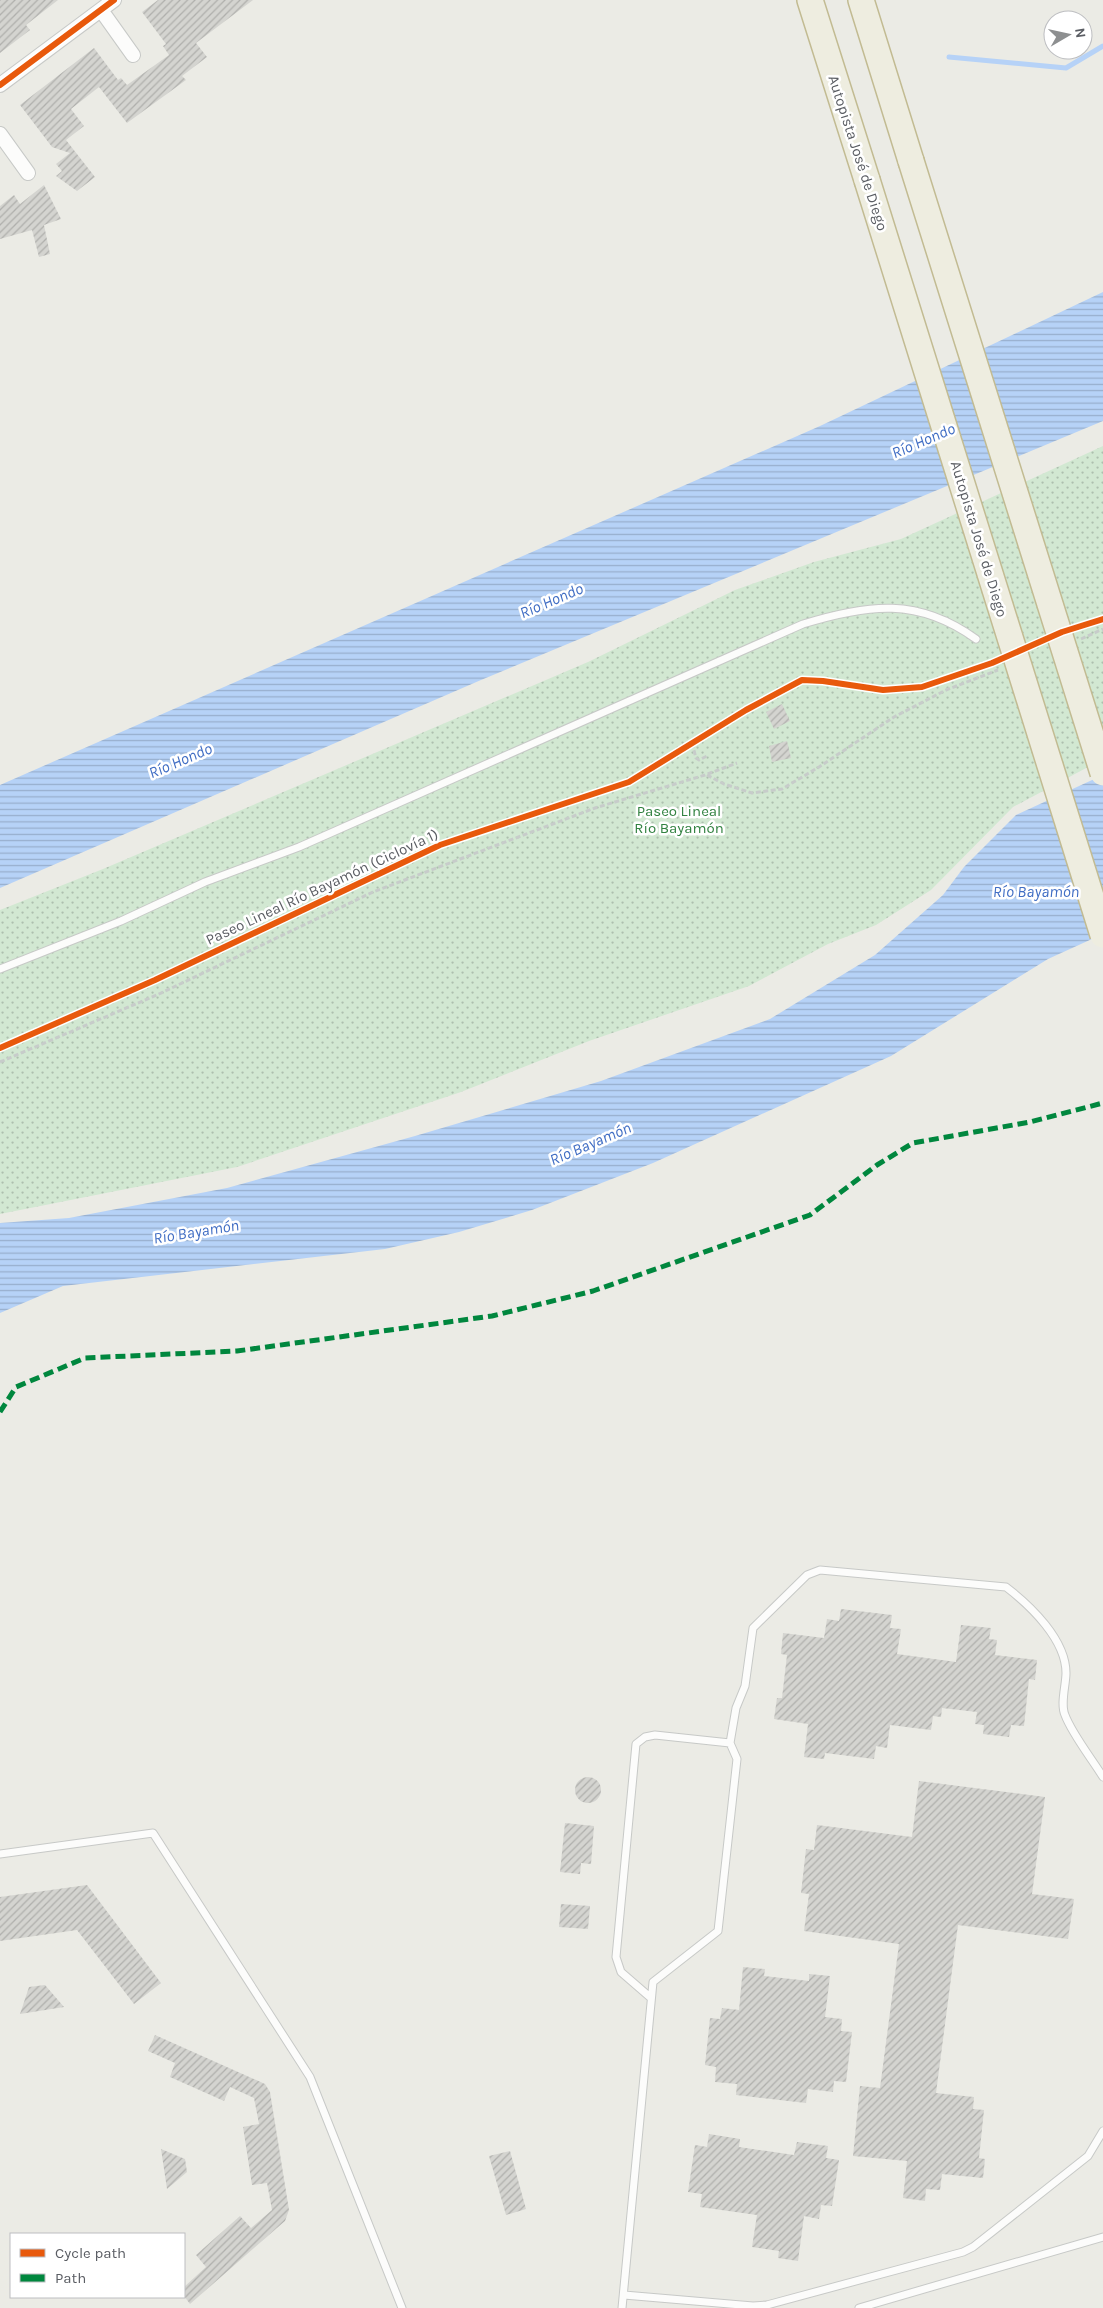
<svg xmlns="http://www.w3.org/2000/svg" width="1103" height="2308" font-family="Karla,sans-serif">
<style>
.park{fill:url(#park-dots)}
.water{fill:url(#water-rules)}
.lines{fill:none;stroke-linecap:round;stroke-linejoin:round}
.stream{stroke:#b6d2f7;stroke-width:5}
.building{fill:url(#building-hatch)}
.lane-casing{stroke:#c7c9c7;stroke-width:9}
.street-casing{stroke:#c7c9c7;stroke-width:16}
.highway-casing{stroke:#c2bb92;stroke-width:28}
.path{stroke:#c7ccca;stroke-width:3;stroke-dasharray:5 2.5;stroke-linecap:butt}
.lane{stroke:#fcfcfb;stroke-width:7}
.street{stroke:#fcfcfb;stroke-width:14}
.highway{stroke:#eeede0;stroke-width:25}
.highway-bridge-casing{stroke:#c2bb92;stroke-width:28;stroke-linecap:butt}
.highway-bridge{stroke:#eeede0;stroke-width:25}
.quiet{stroke:#00873e;stroke-width:5;stroke-dasharray:10 5;stroke-linecap:butt}
.cycleway-casing{stroke:#fff;stroke-width:9}
.cycleway{stroke:#e8590c;stroke-width:6}
.labels{text-anchor:middle;stroke-width:5;stroke-linejoin:round;paint-order:stroke}
.street-label{font-size:15px;fill:#5a5d63;stroke:#fff}
.park-label{font-size:15px;fill:#328241;stroke:#fff}
.water-label{font-size:16px;font-style:italic;fill:#416ec4;stroke:#fff}
</style>
<defs>
<pattern id="park-dots" width="8" height="8" patternUnits="userSpaceOnUse" patternTransform="scale(1.25)"><rect width="8" height="8" fill="#d2e8d2"/><path d="M2 2h.1M6 6h.1" fill="none" stroke="#adbfae" stroke-width="1.8" stroke-linecap="round"/></pattern>
<pattern id="water-rules" width="6" height="5" patternUnits="userSpaceOnUse" patternTransform="scale(1.25)"><rect width="6" height="5" fill="#b6d2f7"/><path d="M0 2.5h6" fill="none" stroke="#97aecc"/></pattern>
<pattern id="building-hatch" width="6" height="6" patternUnits="userSpaceOnUse" patternTransform="scale(1.25)"><rect width="6" height="6" fill="#d4d4d0"/><path d="M-1 1l2-2M0 6l6-6M5 7l2-2" fill="none" stroke="#afafac"/></pattern>
</defs>
<rect width="100%" height="100%" fill="#ebebe5"/>
<path class="park" d="M1103,446V759L1013,807L931,890L876,925L828,944L749,986L589,1041L461,1092L237,1167L0,1214V910L103,869L588,662L735,590L814,562L901,539Z"/>
<path class="water" d="M1103,292V421L481,680L0,888V785L820,426Z
M1103,775V934L1048,959L891,1056L653,1163L532,1210L459,1232L385,1249L63,1286L0,1313V1223L69,1218L227,1188L415,1136L601,1081L770,1019L875,955L943,895L964,867L1016,815Z"/>
<g class="lines">
<path class="stream" d="M949,57L1066,68L1103,46"/>
</g>
<path class="building" d="M0,0H58L26,25L30,30L0,53Z
M158,0H253L196,43L207,57L182,76L186,80L127,123L99,87L71,109L84,126L66,140L95,177L77,191L56,176L62,171L56,164L70,153L52,147L20,105L94,48L118,80L121,78L127,85L169,55L163,46L166,44L142,12Z
M44,185L61,219L44,225L50,254L39,257L32,230L0,239V206L14,195L20,204Z
M782,704L790,721L774,729L766,712Z
M787,741L791,758L772,762L769,746Z
M841,1609L892,1615L890,1628L901,1629L897,1654L956,1662L961,1625L991,1628L989,1639L997,1640L995,1655L1037,1660L1035,1680L1029,1679L1024,1726L1011,1725L1009,1737L983,1734L984,1725L975,1724L977,1712L942,1708L941,1717L933,1716L931,1730L890,1725L887,1748L876,1746L874,1759L825,1753L824,1759L804,1757L808,1724L774,1719L777,1698H782L787,1655L781,1654L783,1633L824,1638L827,1619L839,1621Z
M575 1790a13 13 0 1 1 26 0a13 13 0 1 1-26 0Z
M919,1781L1045,1797L1032,1894L1074,1899L1068,1939L958,1925L936,2093L974,2097L973,2109L984,2110L979,2158L985,2159L983,2178L942,2174L940,2190L926,2189L925,2201L903,2198L907,2161L853,2156L860,2086L880,2088L899,1944L804,1931L809,1894L801,1893L806,1849L814,1850L817,1825L912,1837Z
M565,1823L594,1826L591,1864L581,1863L580,1874L560,1872Z
M87,1885L161,1983L134,2004L77,1930L0,1941V1897Z
M561,1904L590,1906L588,1929L559,1927Z
M743,1967L765,1969L764,1976L809,1981V1974L830,1976L825,2017L842,2019L841,2031L852,2032L846,2082L834,2081L833,2092L808,2089L806,2103L736,2095L737,2084L715,2082L716,2067L705,2065L710,2018L720,2019L722,2008L739,2010Z
M45,1985L64,2007L20,2014L29,1987Z
M155,2035L265,2084L270,2092L289,2210L285,2221L190,2304L184,2296V2287L206,2267L196,2255L240,2216L251,2228L272,2210L267,2183L252,2185L243,2127L259,2124L254,2098L230,2087L224,2101L170,2077L175,2063L148,2051Z
M709,2134L740,2139L739,2147L794,2155L797,2142L828,2146L826,2158L839,2160L832,2206L821,2205L819,2219L804,2216L798,2261L778,2258L779,2251L752,2247L757,2215L700,2207L702,2194L688,2192L695,2145L707,2147Z
M161,2149L185,2159L187,2172L167,2189Z
M510,2151L526,2209L506,2215L489,2156Z"/>
<g class="lines">
<g class="lane-casing">
<path id="lane" d="M0,969L121,921L205,882L299,847L803,624C868,604 918,597 976,639
M730,1743L736,1708L745,1686L753,1628L807,1575L820,1570L1006,1587C1031,1606 1066,1640 1066,1673C1066,1685 1060,1704 1065,1715C1072,1734 1092,1759 1103,1777
M0,1854L153,1833L310,2077L402,2308
M624,2295L753,2306L767,2305L963,2252L973,2247L1088,2156L1103,2131
M622,2308L653,1982L718,1931L737,1759L730,1743L655,1735L645,1737L636,1744L616,1957L621,1972L651,1998
M859,2308L1103,2237"/>
</g>
<g class="street-casing">
<path id="street" d="M101,10L133,55
M0,85L114,0
M0,134L28,173"/>
</g>
<g class="highway-casing">
<path id="highway" d="M810,0L867,180
M861,0L911,161"/>
</g>
<path class="path" d="M1081,639L1103,629
M692,743L696,758L699,760L707,756
M707,775L724,784L752,793L782,789L819,767L894,717L946,690L998,670
M0,1062L159,994L373,892L595,808L705,775L737,763"/>
<use href="#lane" class="lane"/>
<use href="#street" class="street"/>
<use href="#highway" class="highway"/>
<g class="highway-bridge-casing">
<path id="highway-bridge" d="M911,161L1103,773
M867,180L1103,935"/>
</g>
<use href="#highway-bridge" class="highway-bridge"/>
<path class="quiet" d="M0,1412L16,1387L85,1358L237,1351L492,1316L593,1291L810,1215L877,1165L913,1143L1030,1122L1103,1103"/>
<g class="cycleway-casing">
<path id="cycleway" d="M0,85L114,0
M0,1048L155,980L440,845L629,782L746,710L802,680L823,681L883,690L922,687L992,663L1062,632L1103,619"/>
</g>
<use href="#cycleway" class="cycleway"/>
</g>
<g class="labels">
<g class="street-label">
<text transform="translate(858 153) rotate(72)" y="5">Autopista José de Diego</text>
<text transform="translate(979 539) rotate(73)" y="5">Autopista José de Diego</text>
<text transform="translate(322 887) rotate(-25)" y="5">Paseo Lineal Río Bayamón (Ciclovía 1)</text>
</g>
<g class="park-label">
<text x="679" y="816">Paseo Lineal<tspan x="679" dy="17">Río Bayamón</tspan></text>
</g>
<g class="water-label">
<text transform="translate(923 440) rotate(-23)" y="6">Río Hondo</text>
<text transform="translate(551 600) rotate(-23)" y="6">Río Hondo</text>
<text transform="translate(180 760) rotate(-23)" y="6">Río Hondo</text>
<text x="1036" y="897">Río Bayamón</text>
<text transform="translate(590 1143) rotate(-23)" y="6">Río Bayamón</text>
<text transform="translate(196 1231) rotate(-9)" y="6">Río Bayamón</text>
</g>
</g>
<rect x="10" y="2233" width="175" height="65" fill="#ffffff" stroke="#bdbec1"/>
<rect x="20" y="2249" width="25" height="8" fill="#e8590c" stroke="#bdbec1"/>
<text x="55" y="2258" font-size="15" fill="#5a5d63">Cycle path</text>
<rect x="20" y="2274" width="25" height="8" fill="#00873e" stroke="#bdbec1"/>
<text x="55" y="2283" font-size="15" fill="#5a5d63">Path</text>
<g transform="translate(1068 35) rotate(81)"><circle r="24" fill="#ffffff" stroke="#bdbec1"/>
<path d="M0-4L9 19L0 12L-9 19Z" fill="#8d8f90"/>
<text y="-8" font-size="14" font-weight="bold" text-anchor="middle" fill="#5a5d63">N</text>
</g>
</svg>
